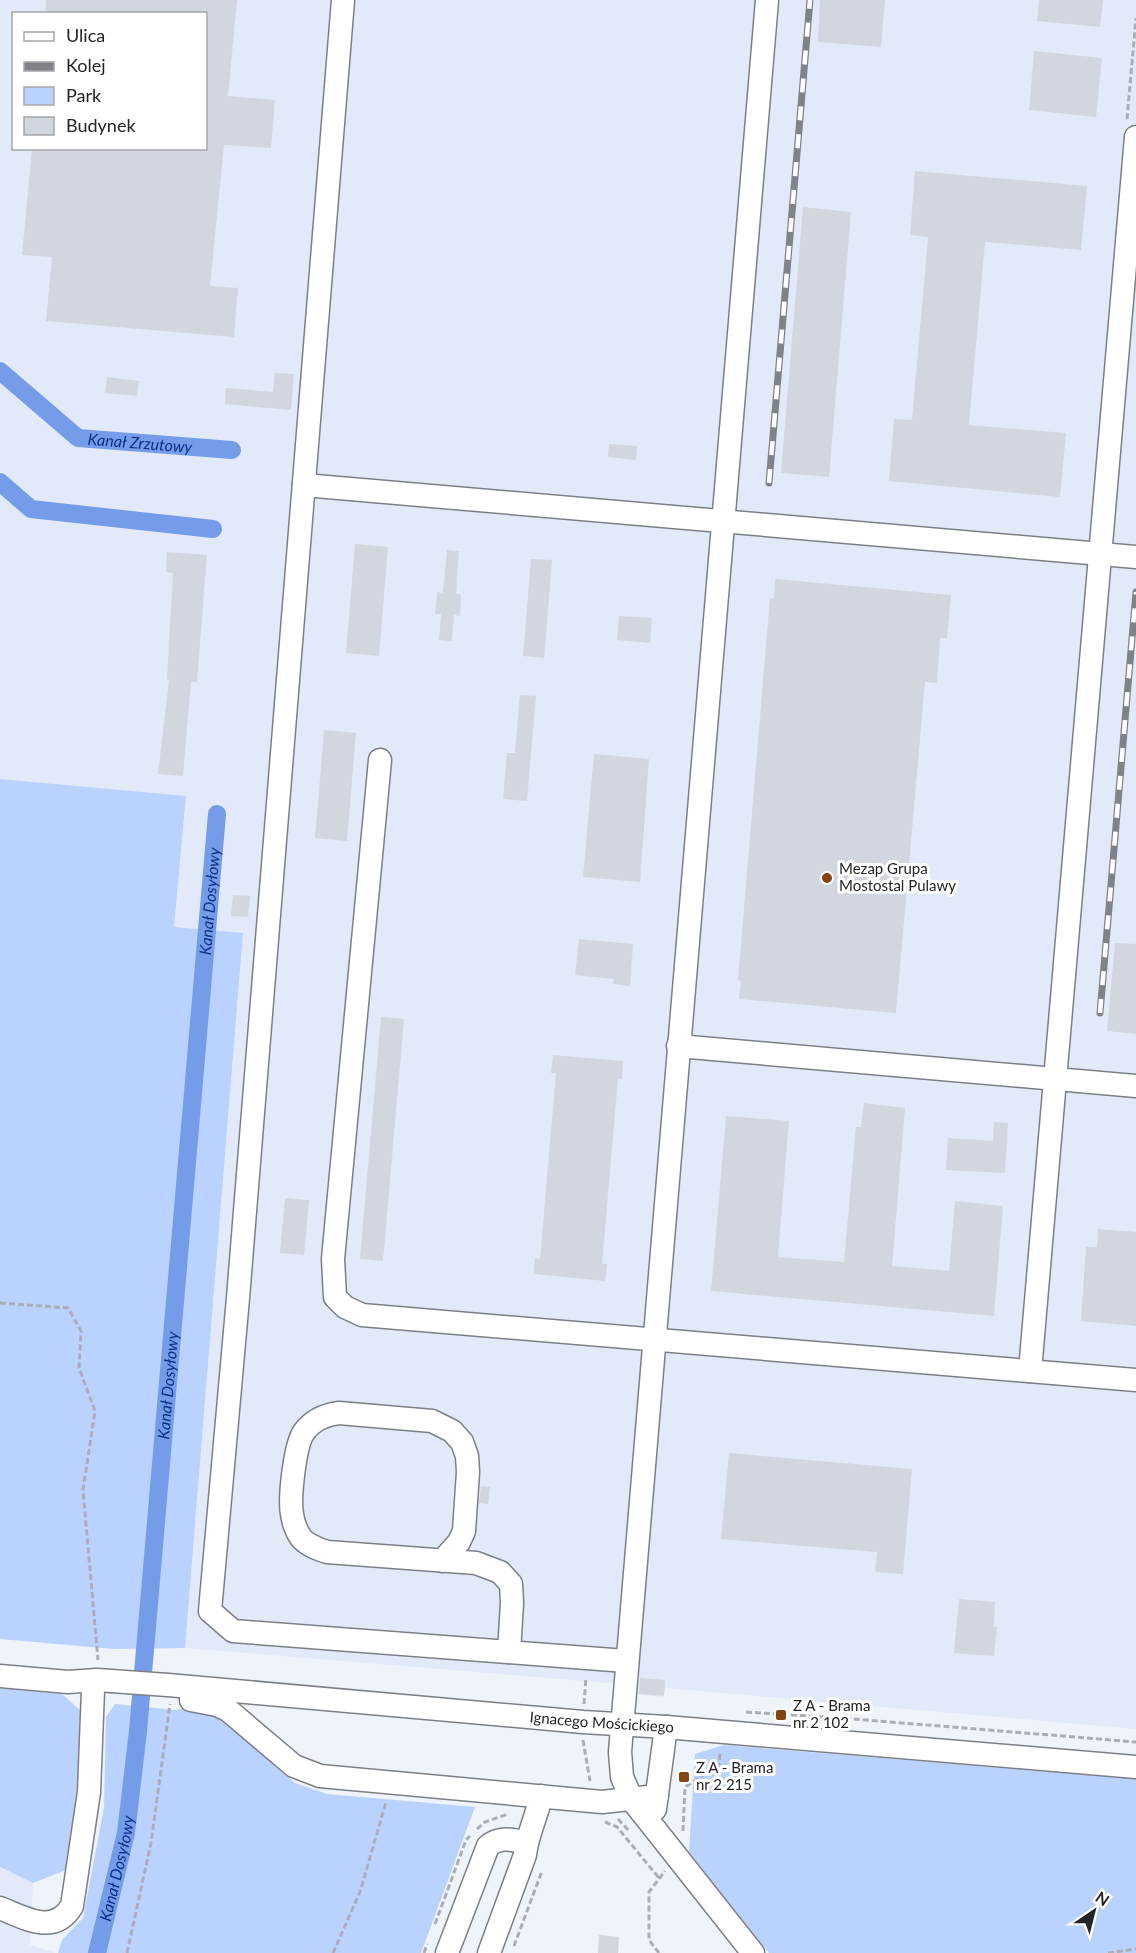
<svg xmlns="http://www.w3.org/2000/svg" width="1136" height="1953" font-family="Lato,sans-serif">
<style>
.built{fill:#e2eaf9;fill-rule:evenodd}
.green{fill:#bad2fe}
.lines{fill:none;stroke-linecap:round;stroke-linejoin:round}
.canal{stroke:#759ce8;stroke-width:18}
.building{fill:#d2d6de}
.minor-casing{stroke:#7c7f86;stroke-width:25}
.path{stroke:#abafb5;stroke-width:3;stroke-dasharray:6 3;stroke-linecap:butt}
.minor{stroke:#fff;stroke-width:22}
.rail-casing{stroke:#7f8287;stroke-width:7}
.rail{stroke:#fff;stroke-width:4.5;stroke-dasharray:14;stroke-linecap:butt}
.poi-dot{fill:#854410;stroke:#fff;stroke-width:2}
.labels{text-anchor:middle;stroke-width:6;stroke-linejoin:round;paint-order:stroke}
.poi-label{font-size:15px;fill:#232427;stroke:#fff;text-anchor:start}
.street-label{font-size:15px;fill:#232427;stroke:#fff}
.water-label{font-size:16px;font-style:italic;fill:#0a3188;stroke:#fff}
</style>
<rect width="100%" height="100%" fill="#eff4fb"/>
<path class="built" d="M0,0H1136V1729L665,1688L663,1697L633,1694V1685L185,1648L243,934L174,927L186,796L0,779ZM14,14H206V148H14Z
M0,1867L33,1883L30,1945L56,1953H0Z"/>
<path class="green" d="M0,779L186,796L174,927L243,933L185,1648L114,1649L0,1639Z
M0,1688L62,1694L80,1710L78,1781L66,1870L33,1883L0,1867Z
M115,1704L175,1710L197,1707L221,1716L295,1783L327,1794L475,1807L421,1953H58L62,1940L83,1918L104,1808L106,1717Z
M724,1745L1136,1779V1953H769L689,1852L695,1754Z"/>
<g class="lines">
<g class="canal">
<path id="s1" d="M0,371L78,438L232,450"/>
<path d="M0,482L31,509L213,529"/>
<path id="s2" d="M97,1953L126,1833L138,1731L217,814"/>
</g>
</g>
<path class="building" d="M46,0H237L228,96L275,100L271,148L224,145L210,286L238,288L234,337L46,321L52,257L22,255L32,148H206V14H45Z
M820,0H885L881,47L818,42Z
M1039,0H1103L1100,27L1037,21Z
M1034,51L1102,58L1096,117L1029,110Z
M915,171L1087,186L1081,250L985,242L969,425L1066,433L1060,497L889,481L894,419L912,420L928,237L910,235Z
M803,207L851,212L829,477L781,473Z
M275,373L294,374L291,410L225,404L226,388L273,392Z
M107,377L139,381L137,396L105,393Z
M609,444L637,446L636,460L608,457Z
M355,544L388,547L379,656L346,653Z
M447,550L459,551L456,594H461L460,616L454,615L452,641L439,640L441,614H435L437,592L443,593Z
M167,552L207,555L197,682H191L183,776L158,774L169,680L167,679L173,573L166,572Z
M531,559L552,560L544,658L523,656Z
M775,579L951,595L947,638H940L937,683L925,682L896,1013L739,999L741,981L738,980L770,598H774Z
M619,616L652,618L650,643L617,640Z
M520,695L536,696L527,801L503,799L507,753H515Z
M324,730L356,733L347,841L315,838Z
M594,754L649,759L640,882L583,877Z
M233,895L250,896L248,917L231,916Z
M579,939L633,944L630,986L613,984L614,979L575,975Z
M1115,943L1136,944V1034L1107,1031Z
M381,1017L404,1019L383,1261L360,1259Z
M553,1055L623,1061L622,1079H618L602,1264H607L605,1281L534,1274L535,1258L540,1259L556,1073H551Z
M864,1103L905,1108L892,1266L949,1271L955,1201L1003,1206L994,1316L711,1291L726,1116L789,1121L778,1257L844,1262L856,1127H861Z
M994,1122L1008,1123L1005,1173L946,1170L948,1138L993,1141Z
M285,1198L309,1200L304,1255L280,1253Z
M1098,1229L1136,1232V1326L1081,1321L1086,1247H1097Z
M729,1453L912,1469L903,1574L875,1572L877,1552L721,1539Z
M481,1486L490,1487L488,1504L479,1503Z
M959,1599L995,1602L994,1627H997L994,1656L954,1653Z
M640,1678L665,1680L664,1696L639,1694Z
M599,1935L619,1937L618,1953H598Z"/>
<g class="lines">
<g class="minor-casing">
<g id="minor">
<path d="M343,0L238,1298L210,1611L233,1631L626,1661"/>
<path d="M304,485L1136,557"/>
<path d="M380,760L333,1259L335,1297L345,1307L362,1315L1136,1380"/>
<path d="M678,1046L1136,1086"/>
<path d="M1030,1371L1136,137"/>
<path d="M442,1561L459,1542L464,1531L468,1472L467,1456L462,1442L452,1431L432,1421L339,1413C324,1415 313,1420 304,1432C295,1444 289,1498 292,1514C293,1522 297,1533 302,1539C309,1546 318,1549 327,1552L476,1563L500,1572L511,1584L512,1603L509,1652"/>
<path id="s3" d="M0,1676L68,1682L97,1680L168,1685L583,1722L666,1727L1136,1767"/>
<path d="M191,1700L217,1705L228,1710L294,1766L320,1776L602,1802L657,1796"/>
<path d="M655,1809L666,1727"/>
<path d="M0,1908C25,1918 54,1936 72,1906L89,1792L93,1690"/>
<path d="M447,1953L488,1846C500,1836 511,1840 526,1842"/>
<path d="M489,1953L525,1855C527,1835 537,1816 541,1796"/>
<path d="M753,1953L632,1800L622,1777L620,1752L767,0"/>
</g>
</g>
<path class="path" d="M1127,119L1136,18
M0,1303L68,1308L81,1331L79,1368L95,1411L83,1490L98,1660
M584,1704L586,1677
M746,1712L841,1718L1136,1742
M583,1740L590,1781
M618,1819L630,1832
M605,1822L617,1827L659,1878
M477,1829L485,1822L508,1814
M683,1831L685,1787L719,1765L720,1752
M435,1924L466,1840L470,1836
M514,1946L542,1871
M127,1953L151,1843L170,1704
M333,1953L360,1892L386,1802
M424,1953L427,1944
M659,1953L649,1940V1892L665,1871
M1108,1953L1136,1949"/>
<use href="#minor" class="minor"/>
<g class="rail-casing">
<path id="rail" d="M769,483L810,0
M1100,1013L1136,592"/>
</g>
<use href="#rail" class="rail"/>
</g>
<g class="poi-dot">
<circle cx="827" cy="878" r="6"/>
<rect x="775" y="1709" width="12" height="12" rx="3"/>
<rect x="678" y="1771" width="12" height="12" rx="3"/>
</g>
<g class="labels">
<g class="poi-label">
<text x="839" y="874">Mezap Grupa<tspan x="839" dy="17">Mostostal Pulawy</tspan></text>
<text x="793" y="1711">Z A - Brama<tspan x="793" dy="17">nr 2 102</tspan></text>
<text x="696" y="1773">Z A - Brama<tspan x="696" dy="17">nr 2 215</tspan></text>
</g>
<g class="street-label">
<text dy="5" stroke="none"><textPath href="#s3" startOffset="604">Ignacego Mościckiego</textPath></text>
</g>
<g class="water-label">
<text dy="6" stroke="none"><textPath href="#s1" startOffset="165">Kanał Zrzutowy</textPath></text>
<text dy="6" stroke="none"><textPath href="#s2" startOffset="1059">Kanał Dosyłowy</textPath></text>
<text dy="6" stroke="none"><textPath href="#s2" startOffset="573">Kanał Dosyłowy</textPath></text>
<text dy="6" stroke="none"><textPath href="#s2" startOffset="87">Kanał Dosyłowy</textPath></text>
</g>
</g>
<rect x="12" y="12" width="195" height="138" fill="#ffffff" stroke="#a7a7a9" stroke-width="1.5"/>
<rect x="24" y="32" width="30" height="9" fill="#ffffff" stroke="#a7a7a9" stroke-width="1.5"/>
<text x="66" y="42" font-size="18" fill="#232427">Ulica</text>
<rect x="24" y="62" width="30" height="9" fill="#7f8287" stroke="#a7a7a9" stroke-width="1.5"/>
<text x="66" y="72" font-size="18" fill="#232427">Kolej</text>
<rect x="24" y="87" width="30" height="18" fill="#bad2fe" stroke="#a7a7a9" stroke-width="1.5"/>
<text x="66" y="102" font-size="18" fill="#232427">Park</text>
<rect x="24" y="117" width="30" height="18" fill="#d2d6de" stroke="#a7a7a9" stroke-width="1.5"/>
<text x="66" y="132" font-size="18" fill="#232427">Budynek</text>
<g transform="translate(1094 1911) rotate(35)" stroke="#ffffff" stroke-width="4.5" paint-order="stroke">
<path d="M0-4.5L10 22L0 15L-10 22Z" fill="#232427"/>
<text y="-9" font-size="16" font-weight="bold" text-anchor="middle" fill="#232427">N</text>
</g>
</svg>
